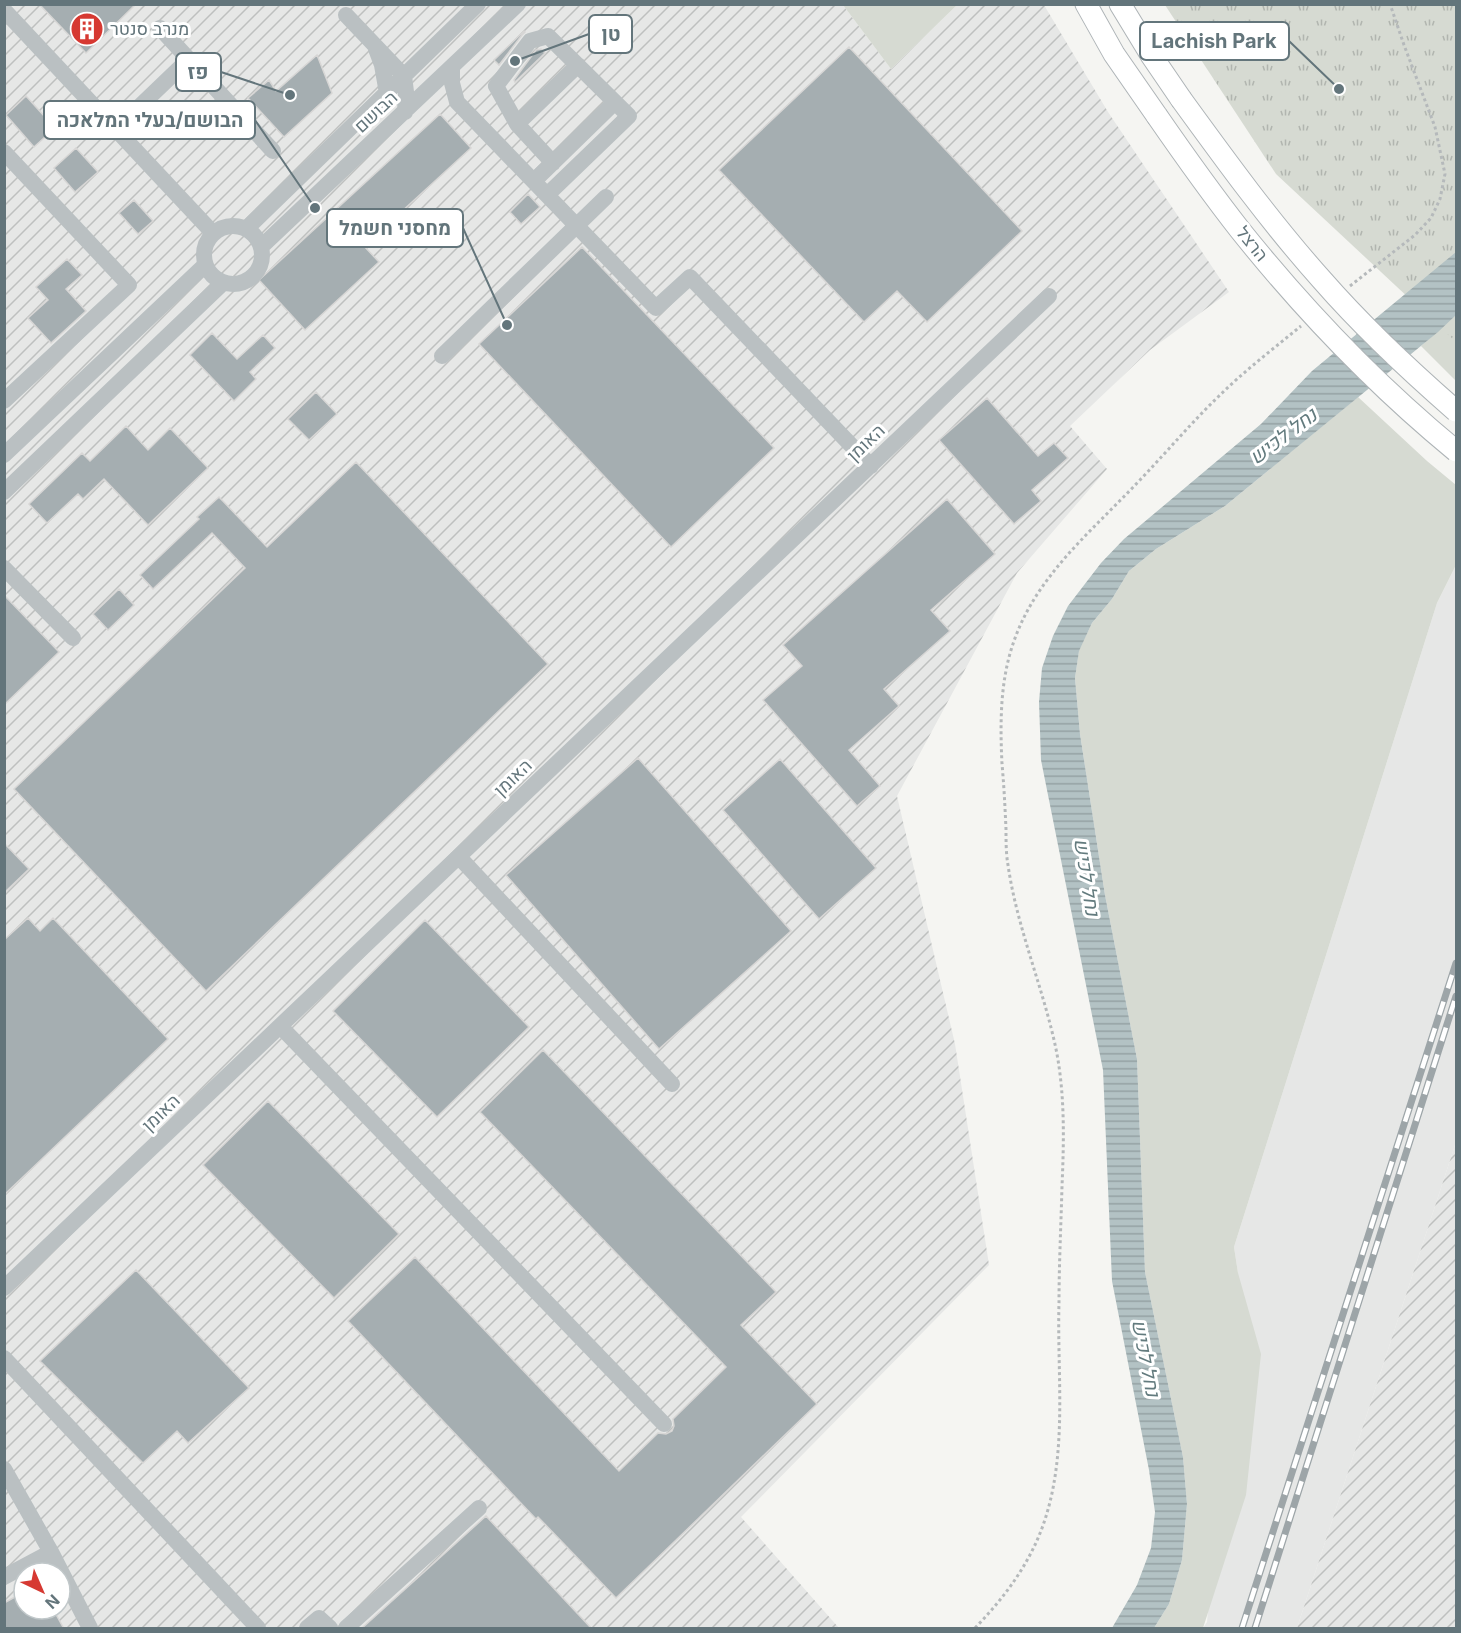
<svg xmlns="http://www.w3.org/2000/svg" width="1461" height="1633" font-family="Inter,Heebo,sans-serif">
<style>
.built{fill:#e6e7e6}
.industrial{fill:url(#industrial-furrows);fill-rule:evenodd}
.green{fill:#d6dad2}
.park{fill:url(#park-tufts)}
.water{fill:url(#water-rules)}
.building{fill:#a5aeb1;stroke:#d7d6d5;stroke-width:1.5}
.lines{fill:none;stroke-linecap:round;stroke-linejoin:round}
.major-casing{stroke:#aeb4b7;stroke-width:23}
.path{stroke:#b5b9bb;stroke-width:3;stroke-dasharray:3 3;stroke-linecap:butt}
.minor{stroke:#bac0c2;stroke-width:16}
.major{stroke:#fff;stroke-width:21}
.rail-casing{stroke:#9da5a8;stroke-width:7}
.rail{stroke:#fff;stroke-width:4.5;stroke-dasharray:14;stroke-linecap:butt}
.major-bridge-casing{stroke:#aeb4b7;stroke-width:23;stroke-linecap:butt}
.major-bridge{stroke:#fff;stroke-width:21}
.labels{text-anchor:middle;stroke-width:6;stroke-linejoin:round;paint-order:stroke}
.poi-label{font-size:18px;fill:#63757b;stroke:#fff;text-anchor:start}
.street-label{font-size:18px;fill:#63757b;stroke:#fff}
.water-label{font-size:20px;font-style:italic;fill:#637b7e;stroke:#fff}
.leader{fill:none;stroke:#63757b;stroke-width:2}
.callout-dot{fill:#63757b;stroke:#fff;stroke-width:2}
.callout{fill:#fff;stroke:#63757b;stroke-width:2}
.callout-label{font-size:20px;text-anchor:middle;font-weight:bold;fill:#63757b}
</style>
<defs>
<pattern id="industrial-furrows" width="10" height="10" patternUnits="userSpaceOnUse" patternTransform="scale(1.5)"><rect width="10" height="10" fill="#e6e7e6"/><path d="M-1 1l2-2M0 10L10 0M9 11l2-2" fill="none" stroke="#bec0bf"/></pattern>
<pattern id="park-tufts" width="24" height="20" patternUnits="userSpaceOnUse" patternTransform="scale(1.5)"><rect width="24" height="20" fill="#d6dad2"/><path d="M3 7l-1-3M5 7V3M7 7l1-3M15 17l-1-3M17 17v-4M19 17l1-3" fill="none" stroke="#b1b5af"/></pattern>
<pattern id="water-rules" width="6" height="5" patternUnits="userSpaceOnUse" patternTransform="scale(1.5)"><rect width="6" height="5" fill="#b3c2c4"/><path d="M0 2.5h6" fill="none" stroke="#95a2a4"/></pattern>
</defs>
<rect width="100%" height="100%" fill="#f5f5f2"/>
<path class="built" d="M1456,565V1142L1297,1628H1203L1207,1622L1238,1273L1234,1247L1437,603Z"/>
<path class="industrial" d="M5,5H843L891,69L957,5H1044L1108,112L1229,292L1150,350L1070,426L1107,469L1017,573L897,796L955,1044L989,1265L741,1517L839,1628H5ZM24,1573H60V1609H24Z
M1456,1142V1628H1297Z"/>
<path class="green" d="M843,5H957L891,69Z
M1456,315V381L1421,346Z
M1358,397L1427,461L1456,485V565L1437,603L1234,1247L1238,1273L1261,1354L1246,1495L1203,1628H1154L1169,1604L1182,1560L1187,1504L1183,1457L1145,1272L1137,1059L1105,895L1080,734L1075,678L1079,650L1092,623L1112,599L1129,571L1156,549L1225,506Z"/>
<path class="park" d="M1165,5H1456V342L1276,174Z"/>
<path class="water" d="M1456,252V315L1438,332L1225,506L1156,549L1129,571L1112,599L1092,623L1079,651L1075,678L1080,734L1105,895L1137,1059L1145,1272L1183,1457L1187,1504L1182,1560L1169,1604L1154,1628H1112L1137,1585L1151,1548L1155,1512L1149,1470L1112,1281L1103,1070L1041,760L1039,702L1042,668L1053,636L1068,606L1101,563L1124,539L1261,424L1312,371Z"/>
<path class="building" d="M39,4H136L86,53Z
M524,31L525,32L522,35L499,65L494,60Z
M849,47L1022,231L927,322L897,291L864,322L719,170Z
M541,49L545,53L515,82L514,80L536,50Z
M317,55L332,93L284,137L248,98L269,80L276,91Z
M26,96L55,128L34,147L6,115Z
M440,114L471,148L364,246L379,262L305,330L259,280Z
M76,148L98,172L75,192L54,168Z
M528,194L540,207L521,224L510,212Z
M134,200L153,221L138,234L119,213Z
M582,247L774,448L671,547L479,344Z
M67,259L82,275L66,289L86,311L51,343L28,318L48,300L36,287Z
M212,333L237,359L263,335L275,348L250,372L256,379L234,401L190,355Z
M316,392L337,414L309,440L288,419Z
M987,398L1038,456L1054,443L1068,458L1032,490L1041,501L1014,524L939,440Z
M126,426L148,450L170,428L208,468L148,525L104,479L83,499L78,494L47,523L29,504L82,453L90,461Z
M356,462L548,664L206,991L14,789L245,568L212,533L153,589L140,575L199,519L197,517L219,497L267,547Z
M947,499L995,554L931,610L950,631L884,689L899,706L849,750L880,786L857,806L763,700L802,666L783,645Z
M119,589L134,605L108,630L93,614Z
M4,595L59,652L4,705Z
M638,758L791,931L659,1049L506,875Z
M780,759L876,868L819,919L723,810Z
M4,843L29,869L4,893Z
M28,918L40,931L53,918L168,1039L4,1195V940Z
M425,920L529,1027L437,1117L333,1011Z
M543,1050L776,1292L741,1325L817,1404L616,1598L538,1517L536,1519L348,1321L415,1257L619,1471L658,1433L666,1434L672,1431L674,1426L673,1419L726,1367L480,1112Z
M268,1101L399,1234L334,1298L203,1165Z
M136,1270L249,1388L188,1443L177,1431L143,1463L40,1361Z
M486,1516L592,1629H361Z
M24,1592V1609H53L64,1629H4V1603Z"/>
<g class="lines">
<g class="major-casing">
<path id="major" d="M1086,4L1114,54L1157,116
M1120,4L1151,55L1181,99"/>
</g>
<path class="path" d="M1350,286L1415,235L1431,218L1440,199L1445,174L1435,127L1404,45L1390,4
M975,1628C1007,1595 1034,1558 1047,1513C1067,1445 1057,1372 1059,1303C1059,1264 1061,1225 1062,1186C1064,1140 1065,1094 1056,1049C1043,987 1017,928 1008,865C1006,854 1006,841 1006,829C1005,807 1004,786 1002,764C1000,723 1000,680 1014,641C1037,575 1092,531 1138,482C1165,454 1190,424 1218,397C1243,372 1273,349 1301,326"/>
<path class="minor" d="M4,10L213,233
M346,15L404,76L406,92L405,112
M160,28L273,151
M376,49L382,65L387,93
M452,67V83L457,102L656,308L690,277L871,466
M517,124L578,65
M116,129L189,59
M4,152L129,285L4,401
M534,181L615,102
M547,195L629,116L548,36L530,41L496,86L517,124L553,163
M204 255a29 29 0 1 1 58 0a29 29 0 1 1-58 0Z
M246,229L478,4
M261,247L518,4
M442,356L606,197
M4,455L205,265
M4,492L223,283
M4,568L73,638
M459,857L672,1084
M280,1026L664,1424
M4,1288L1049,296
M4,1358L258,1628
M4,1469L51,1552L90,1628
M4,1577L51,1552
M307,1628L319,1618L330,1628
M346,1628L479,1508"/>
<use href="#major" class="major"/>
<g class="rail-casing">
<path id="rail" d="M1242,1628L1456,963
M1255,1628L1456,996"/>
</g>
<use href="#rail" class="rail"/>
<g class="major-bridge-casing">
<path id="major-bridge" d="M1181,99C1226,161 1271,223 1322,280C1363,327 1409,370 1456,411
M1157,116C1184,155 1211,193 1240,230C1304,310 1377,386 1456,451"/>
</g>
<use href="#major-bridge" class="major-bridge"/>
</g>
<defs>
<g id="building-disc" transform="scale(1.725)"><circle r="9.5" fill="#d63932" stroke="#fff"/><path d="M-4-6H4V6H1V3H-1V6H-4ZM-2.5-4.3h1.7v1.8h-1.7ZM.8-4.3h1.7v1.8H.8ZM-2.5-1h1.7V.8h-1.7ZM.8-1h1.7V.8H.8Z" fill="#fff"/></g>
</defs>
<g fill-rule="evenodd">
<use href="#building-disc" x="87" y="29"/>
</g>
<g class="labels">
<g class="poi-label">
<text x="110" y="35">מנרב סנטר</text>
</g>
<g class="street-label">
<text transform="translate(376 112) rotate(-43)" y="6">הבושם</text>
<text transform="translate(1252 244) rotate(51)" y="6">הרצל</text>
<text transform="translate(866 443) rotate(-44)" y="6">האומן</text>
<text transform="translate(513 778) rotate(-44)" y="6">האומן</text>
<text transform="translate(161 1113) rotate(-44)" y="6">האומן</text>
</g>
<g class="water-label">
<text transform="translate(1283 436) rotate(-37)" y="7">נחל לכיש</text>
<text transform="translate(1087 877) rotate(81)" y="7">נחל לכיש</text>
<text transform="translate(1146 1358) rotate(79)" y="7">נחל לכיש</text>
</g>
</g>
<path class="leader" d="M515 61L589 34M1339 89L1289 41M290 95L221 72M315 208L255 120M507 325L463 228"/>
<g class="callout-dot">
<circle cx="515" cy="61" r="6"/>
<circle cx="1339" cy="89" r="6"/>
<circle cx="290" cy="95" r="6"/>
<circle cx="315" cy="208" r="6"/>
<circle cx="507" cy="325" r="6"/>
</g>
<g class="callout">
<rect x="589" y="15" width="43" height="38" rx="6"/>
<rect x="1140" y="22" width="149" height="38" rx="6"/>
<rect x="176" y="53" width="45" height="38" rx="6"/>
<rect x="44" y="101" width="211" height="38" rx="6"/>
<rect x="327" y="209" width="136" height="38" rx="6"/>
</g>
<g class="callout-label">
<text x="611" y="41">טן</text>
<text x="1214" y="48">Lachish Park</text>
<text x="198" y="79">פז</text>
<text x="150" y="127">הבושם/בעלי המלאכה</text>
<text x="395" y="235">מחסני חשמל</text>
</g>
<rect width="1461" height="1633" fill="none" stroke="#63757b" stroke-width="12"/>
<g transform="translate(42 1591) rotate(136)"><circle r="28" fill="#ffffff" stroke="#c1c8ca" stroke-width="1.5"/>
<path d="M0-4.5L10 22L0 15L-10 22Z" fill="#d63932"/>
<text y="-9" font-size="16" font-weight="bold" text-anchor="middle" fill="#63757b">N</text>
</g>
</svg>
